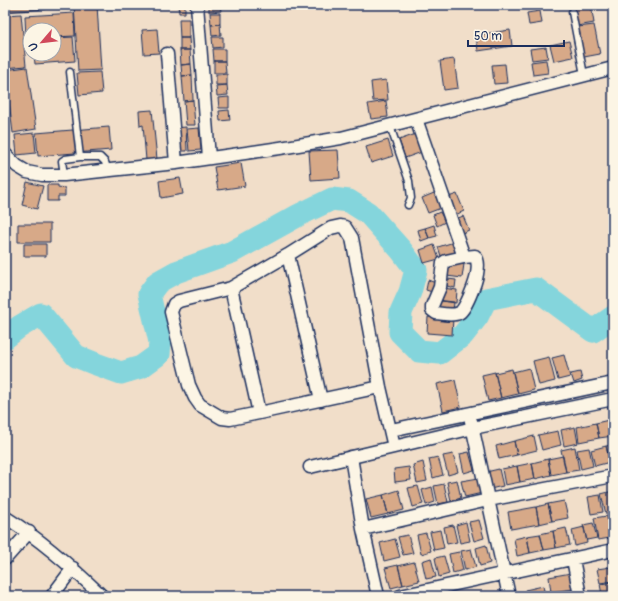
<svg xmlns="http://www.w3.org/2000/svg" width="618" height="601" font-family="Pangolin,sans-serif">
<style>
.lines{fill:none;stroke-linecap:round;stroke-linejoin:round}
.river{stroke:#84d5dc;stroke-width:23}
.building{fill:#d7a988;stroke:#1b2f5e}
.lane-casing{stroke:#1b2f5e;stroke-width:9}
.street-casing{stroke:#1b2f5e;stroke-width:15}
.lane{stroke:#fcf5e5;stroke-width:6}
.street{stroke:#fcf5e5;stroke-width:12}
</style>
<rect width="100%" height="100%" fill="#f1dec9"/>
<filter id="ink" filterUnits="userSpaceOnUse"><feTurbulence type="fractalNoise" baseFrequency=".025" numOctaves="2"/><feDisplacementMap in="SourceGraphic" scale="8" xChannelSelector="R" yChannelSelector="G"/><feConvolveMatrix kernelMatrix="1 2 1 2 8 2 1 2 1" color-interpolation-filters="sRGB"/></filter>
<g filter="url(#ink)">
<g class="lines">
<path class="river" d="M5,338L19,327L41,314L76,356L96,364L121,373L141,367L159,354L160,342L149,294L158,282L176,272L232,252L299,215L332,199L349,201L368,213L401,250L416,270L410,292L401,312L400,332L419,351L440,353L463,335L477,317L486,299L536,289L593,331L613,317"/>
</g>
<path class="building" d="M5,5H45L46,9L5,12Z
M74,5H97L101,70L78,71Z
M178,5H185V13H179Z
M209,5H220L221,11L209,12Z
M574,5H591L594,23L577,26Z
M540,11L542,23L529,25L527,13Z
M74,13L75,36L54,37V30H30V39H26L25,16Z
M210,13H220V24L211,25Z
M21,14L26,66L5,68V15Z
M179,19H189V38H180Z
M220,24L221,35L212,36L211,25Z
M594,25L600,54L584,57L578,27Z
M157,29L159,53L144,54L142,30Z
M510,30L512,46L478,51L476,35Z
M73,37L75,61L35,64L34,54H54V38Z
M212,37H223V47L213,48Z
M180,38H189L190,50H180Z
M569,41L573,57L554,61L550,45Z
M546,47L548,58L532,60L530,49Z
M213,49H225V61H214Z
M180,50H190L191,64L181,65Z
M454,59L458,88L444,90L440,61Z
M546,60L548,73L533,75L531,62Z
M214,61H225L226,73H214Z
M191,64L192,75L182,76L181,65Z
M505,64L507,83L494,84L492,65Z
M27,67L36,129L13,133L5,70Z
M100,72L102,93L79,95L77,73Z
M227,74V85H216V75Z
M192,75L193,100L184,101L182,76Z
M386,80L388,100L373,101L371,82Z
M227,85L228,95L217,96L216,86Z
M229,97V108H219L218,98Z
M193,100L195,125H186L184,101Z
M386,101L388,117L371,119L368,104Z
M152,110L157,159L146,160L143,125L140,126L139,111Z
M229,110L230,120L220,121L219,111Z
M109,127L111,150L38,156L36,133Z
M186,127L187,151H178L176,128Z
M199,128L201,150L189,151L187,129Z
M34,133L36,153L17,155L15,135Z
M416,134L422,152L405,158L399,140Z
M388,140L393,156L371,163L366,147Z
M338,150L340,178L311,180L309,151Z
M241,163L245,186L218,190L214,167Z
M180,178L183,194L161,198L159,181Z
M27,182L43,186L37,209L22,205Z
M47,185H58V187L65,188V196H58V201H47Z
M434,193L441,208L428,213L422,198Z
M457,194L464,211L453,216L446,198Z
M440,212L445,222L437,226L433,215Z
M463,216L469,230L460,234L454,220Z
M18,224H50V242H18Z
M434,225L437,236L429,238L425,228Z
M425,228L429,238L421,241L418,230Z
M454,242L457,253L442,259L438,247Z
M24,244H46V256H24Z
M434,245L439,259L424,263L420,250Z
M449,262L464,264L462,278L447,276Z
M448,279L456,280L455,288L447,286Z
M428,280L438,284L435,293L426,290Z
M443,288L457,290L456,303L441,301Z
M436,300L454,302L453,312L435,310Z
M428,317L453,318L452,335L427,333Z
M564,355L570,377L558,380L552,358Z
M549,357L555,381L539,385L533,361Z
M529,368L534,390L518,394L513,372Z
M512,369L518,394L501,398L495,373Z
M495,372L501,398L488,401L482,375Z
M580,372L582,380L574,383L571,374Z
M455,380L461,407L443,411L437,384Z
M613,419V436L599,438L596,423Z
M596,423L599,438L579,442L577,427Z
M575,427L578,443L564,446L561,430Z
M558,431L561,445L542,450L538,435Z
M534,436L537,450L517,455L514,441Z
M514,441L517,455L499,459L496,446Z
M613,445V462H610L606,446Z
M606,446L610,462L595,466L591,450Z
M575,447L579,470L566,472L561,450Z
M589,448L593,466L581,469L577,450Z
M469,452L474,470L464,473L460,454Z
M453,454L458,472L448,475L443,456Z
M563,456L566,472L551,475L548,459Z
M438,457L443,475L433,478L429,459Z
M548,459L551,475L535,479L532,463Z
M423,462L427,481L417,483L413,465Z
M532,463L535,479L520,482L517,466Z
M517,466L520,482L505,485L502,469Z
M409,467L411,480L395,482L394,469Z
M499,469L503,486L490,489L486,472Z
M479,478L482,493L465,497L461,481Z
M457,480L461,498L451,501L447,482Z
M444,484L448,502L438,504L434,486Z
M418,486L423,504L413,507L408,488Z
M432,487L435,502L426,505L422,490Z
M399,490L404,510L388,514L383,495Z
M613,491V512L606,514L601,494Z
M383,495L388,514L371,518L366,499Z
M600,495L603,512L591,514L588,497Z
M564,501L568,518L552,521L548,504Z
M548,504L552,521L539,524L536,507Z
M536,507L539,524L511,529L508,512Z
M607,516L610,538L598,540L594,518Z
M613,518V537H612L609,519Z
M479,520L484,538L474,541L469,522Z
M466,522L470,541L460,543L456,525Z
M593,523L597,538L587,540L583,525Z
M453,525L457,542L447,544L444,527Z
M584,527L587,543L575,546L572,530Z
M566,528L570,545L556,548L553,531Z
M440,530L444,548L434,550L430,532Z
M553,531L556,548L544,550L540,534Z
M426,533L431,551L421,554L417,535Z
M540,534L544,550L530,553L527,536Z
M408,535L413,553L403,555L398,537Z
M527,536L530,553L517,556L514,539Z
M395,539L400,557L384,561L380,543Z
M486,545L490,563L480,566L476,548Z
M471,549L476,567L465,570L461,551Z
M459,552L463,570L453,573L449,554Z
M444,556L449,574L439,577L435,558Z
M431,558L436,577L426,579L422,561Z
M414,562L419,581L403,585L398,566Z
M398,565L403,585L391,588L385,568Z
M611,567L613,581L600,583L597,569Z
M571,573L573,589L551,592L549,577Z
M613,582V594L602,595L600,584Z
M543,586L545,595L526,596L525,590Z
M573,591L574,596H555V594Z"/>
<g class="lines">
<g class="lane-casing">
<path id="lane" d="M572,12L584,75
M70,72L80,157
M390,126L409,181L411,198L408,205
M64,175L62,161L65,159L80,157H100L105,162L108,171"/>
</g>
<g class="street-casing">
<path id="street" d="M197,5L209,158
M167,54L176,163
M416,119L464,257L475,256C479,261 478,268 477,274C476,282 465,311 459,313C453,316 443,314 436,313L432,310V306L440,287L443,263L446,261L464,257
M5,154L17,166L27,172L42,175H64L176,163L280,148L341,138L613,68
M288,255L321,400
M231,288L259,413
M471,421L509,596
M391,430L613,383
M394,447L473,428L613,399
M351,457L363,529L378,596
M310,467L394,447L380,387L352,238L345,227L340,226L331,228L288,255L231,288L179,301L174,304L171,312L189,385L195,398L200,405L222,418L230,419L259,413L380,387
M5,519H8C43,541 73,568 102,596
M363,529L488,500L613,476
M5,559L29,532
M573,559L580,596
M52,596L73,568
M400,596L613,550"/>
</g>
<use href="#lane" class="lane"/>
<use href="#street" class="street"/>
</g>
</g>
<rect width="618" height="601" fill="none" stroke="#fcf5e5" stroke-width="20"/>
<rect x="10" y="10" width="598" height="581" fill="none" stroke="#1b2f5e" stroke-width="1.5" filter="url(#ink)"/>
<g transform="translate(42 42) rotate(242)"><circle r="19" fill="#fcf5e5" stroke="#a2a6af"/>
<path d="M0-3L7 15L0 10L-7 15Z" fill="#d1495b"/>
<text y="-6" font-size="11" font-weight="bold" text-anchor="middle" fill="#1b2f5e">U</text>
</g>
<path d="M468 40v6h96v-6" fill="none" stroke="#1b2f5e" stroke-width="2"/>
<text x="474" y="40" font-size="12" fill="#1b2f5e" stroke="#fcf5e5" stroke-width="3" paint-order="stroke">50 m</text>
</svg>
